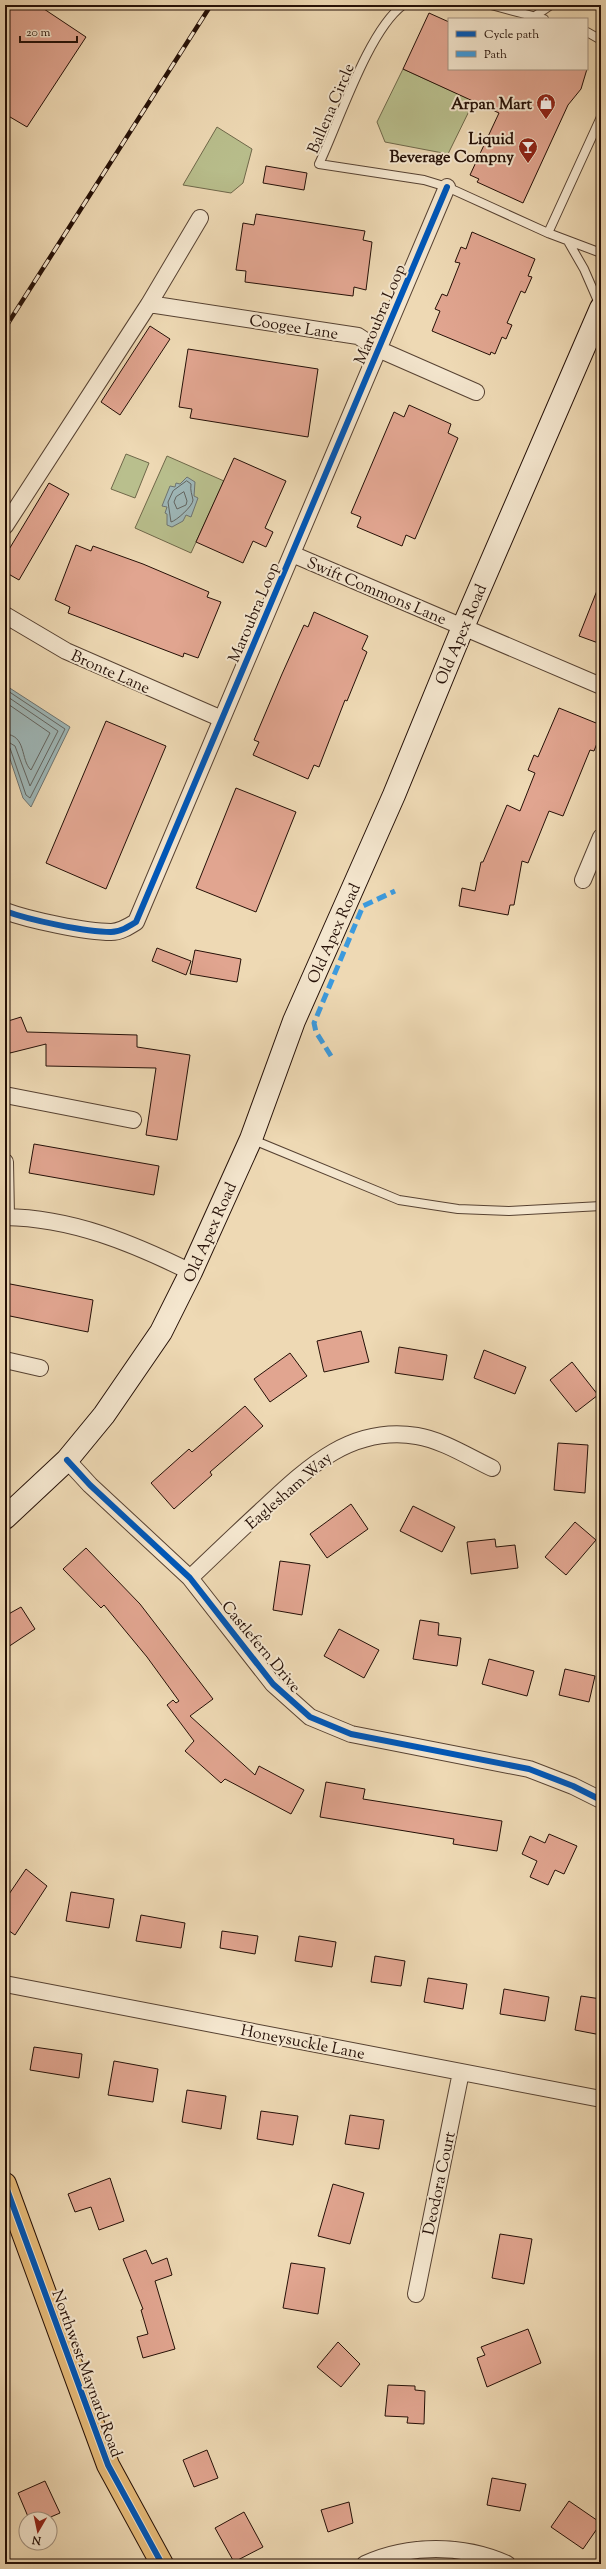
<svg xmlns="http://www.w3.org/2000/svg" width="606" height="2569" font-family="'Sorts Mill Goudy',serif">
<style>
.green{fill:#b9bf8d;stroke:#6f684a}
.water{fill:#9eb7b8;stroke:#6e7471}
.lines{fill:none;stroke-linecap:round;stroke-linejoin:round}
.shore{stroke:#626460;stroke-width:1}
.building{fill:#e1a590;stroke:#251007}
.service-casing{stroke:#574232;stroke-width:10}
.minor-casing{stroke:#574232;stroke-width:18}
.secondary-casing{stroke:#251007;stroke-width:24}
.primary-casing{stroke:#251007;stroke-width:24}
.service{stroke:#f4e6ce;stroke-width:8}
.minor{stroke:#f4e6ce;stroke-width:16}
.secondary{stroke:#f4e6ce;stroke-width:22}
.primary{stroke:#e7bc7a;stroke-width:22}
.rail-casing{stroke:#251007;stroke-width:4.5}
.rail{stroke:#f4e6ce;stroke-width:3;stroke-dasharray:9;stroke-linecap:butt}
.quiet{stroke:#3c9add;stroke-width:5;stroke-dasharray:10 5;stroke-linecap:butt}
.cycleway-casing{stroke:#f4e6ce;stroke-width:8}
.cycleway{stroke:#0057b8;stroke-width:6}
.labels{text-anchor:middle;stroke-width:4;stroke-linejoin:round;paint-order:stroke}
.poi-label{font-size:16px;font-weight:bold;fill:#251007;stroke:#f4e6ce;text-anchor:end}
.street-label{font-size:16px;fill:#251007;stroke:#f4e6ce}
</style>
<rect width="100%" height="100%" fill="#eed9b4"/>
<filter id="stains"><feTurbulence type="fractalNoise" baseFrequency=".005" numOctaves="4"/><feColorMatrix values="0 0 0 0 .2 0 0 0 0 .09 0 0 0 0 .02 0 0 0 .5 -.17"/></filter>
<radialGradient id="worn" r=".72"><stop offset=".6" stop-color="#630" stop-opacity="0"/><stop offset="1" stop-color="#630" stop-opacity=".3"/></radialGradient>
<path class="green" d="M403,69L474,101L448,154L385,142L377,122Z
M217,127L252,149L243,183L231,193L183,185Z
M126,454L149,463L135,498L111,489Z
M167,456L224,481L191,553L135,528Z"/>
<path class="water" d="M187,477L195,482L194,496L198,498L191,517L186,515L183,521L172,527L167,525V514L165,513L167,507L162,506L170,486L175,487L176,483L180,484Z
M5,685L70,727L31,807L23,798L5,744Z"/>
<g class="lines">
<path class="shore" d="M187,481L191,484C190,491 192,494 193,500C193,506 176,521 171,522L168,502L173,491Z
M184,492L187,501L186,505L177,509L174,502L176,497Z
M5,689L65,729L30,798L26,795L10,748L5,745
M5,695L58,731L30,786L15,746L5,740
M5,702L50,733L31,770C20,760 27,735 5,734"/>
</g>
<path class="building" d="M5,5H38L86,37L27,127L5,114Z
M429,13L449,22V69H587L581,89L568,105L523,203L477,182L479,179L470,175L499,113L403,69Z
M266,166L307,173L304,190L263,183Z
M256,214L365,231L363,240L372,242L366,290L354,287L353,296L245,282L246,271L236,270L243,223L254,225Z
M472,232L535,259L528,276L532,277L525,293L521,291L507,323L512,325L506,339L502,337L495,354L491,352L490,355L432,331L440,311L435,309L442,294L447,296L460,263L455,262L461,247L466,249Z
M150,326L170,339L120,415L101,402Z
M188,349L318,369L308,437L190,418L192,409L179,407Z
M409,405L451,424L448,433L458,438L415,539L406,535L402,546L357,527L361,517L351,513L394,412L404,417Z
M234,458L286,481L265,528L273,532L266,547L253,541L243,563L196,542Z
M49,483L69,494L19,580L5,572V556Z
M76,545L91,551L93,546L143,564L209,592L207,597L221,602L198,658L184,653L183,657L68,613L70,607L55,600Z
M600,583H601V644L579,636Z
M314,612L368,636L362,649L367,652L347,701L345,700L319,767L314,765L308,779L253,755L259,742L254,740L282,674L304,625L308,627Z
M559,708L601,725V733L594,751L590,750L563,816L549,811L528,863L522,861L514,905H510L508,915L459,906L462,888L475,891L481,862H483L507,805L520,811L535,773L528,770L534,755L538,757Z
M106,721L166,746L106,889L46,863Z
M236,788L296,812L256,912L196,888Z
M157,948L191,961L186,975L152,961Z
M195,950L241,959L237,982L190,974Z
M21,1017L27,1032L137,1035V1047L190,1055L177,1140L146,1135L156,1068L46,1066V1044L10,1053L5,1040V1022Z
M34,1144L159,1166L154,1195L29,1173Z
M5,1283L93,1300L88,1332L5,1315Z
M361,1331L369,1362L324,1372L317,1341Z
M399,1347L447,1355L443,1380L395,1373Z
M484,1350L526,1367L515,1394L474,1378Z
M290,1353L307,1376L270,1402L254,1379Z
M572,1362L598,1395L576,1412L550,1380Z
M245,1406L263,1426L210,1472L212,1475L174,1509L151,1483L189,1449L192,1452Z
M558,1443L588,1445L585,1493L554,1490Z
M351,1504L368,1529L327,1558L310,1534Z
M413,1506L455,1527L442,1552L400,1531Z
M575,1522L596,1540L566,1575L545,1557Z
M495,1539L496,1547L515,1545L518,1568L471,1574L467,1542Z
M86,1548L140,1604L213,1699L190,1716L255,1775L259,1766L304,1790L291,1814L225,1779L221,1783L185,1751L194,1741L167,1705L173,1700L176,1703L179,1701L147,1657L104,1605L101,1608L63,1569Z
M280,1561L310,1565L302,1615L273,1610Z
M21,1607L35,1629L5,1649V1616Z
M420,1620L439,1623L438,1635L461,1638L457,1666L413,1659Z
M339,1629L379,1650L364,1678L324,1656Z
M489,1659L534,1671L527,1696L482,1684Z
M565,1669L595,1676L589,1702L559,1695Z
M326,1782L365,1789L363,1799L502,1821L497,1851L453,1844L454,1839L320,1817Z
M549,1834L577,1846L564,1874L555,1870L548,1885L530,1877L537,1861L522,1854L530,1836L545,1843Z
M26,1869L47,1886L15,1935L5,1928V1900Z
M71,1892L114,1899L109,1928L66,1921Z
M141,1915L185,1923L181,1948L136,1941Z
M222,1931L258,1936L255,1954L220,1948Z
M299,1936L336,1942L332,1967L295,1961Z
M375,1956L405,1961L401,1986L371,1982Z
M428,1978L467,1984L463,2009L424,2002Z
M504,1989L549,1997L545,2021L500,2014Z
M581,1996L601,1999V2035L575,2030Z
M34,2047L82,2054L79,2078L30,2070Z
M114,2061L158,2069L153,2102L108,2095Z
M187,2090L226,2096L221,2129L182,2122Z
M261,2111L298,2116L293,2145L257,2139Z
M350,2115L384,2120L379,2149L345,2144Z
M110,2178L124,2221L99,2230L91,2207L75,2212L68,2194Z
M333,2184L364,2193L350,2244L318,2236Z
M500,2234L532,2239L524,2284L492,2278Z
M146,2250L152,2264L167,2258L172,2275L155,2281L175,2349L143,2358L137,2337L148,2334L141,2310L143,2309L123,2259Z
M291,2263L325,2268L318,2314L283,2308Z
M528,2329L541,2363L487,2387L477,2358L485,2355L481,2347Z
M338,2342L360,2364L341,2387L317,2367Z
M388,2385L415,2386V2390L425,2391L424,2424L407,2423L408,2417L385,2416Z
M207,2450L218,2478L194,2487L183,2460Z
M492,2478L526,2484L520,2511L487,2505Z
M45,2481L60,2513L46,2519H29L18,2493Z
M569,2501L601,2523L583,2549L551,2527Z
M349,2502L353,2523L328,2532L321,2510Z
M244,2512L263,2547L234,2562L215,2528Z"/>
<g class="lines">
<g class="service-casing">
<path id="service" d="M403,5C368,31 339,122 319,164L424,180L447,187L548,233L601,117
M491,5L544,19
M535,16L551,5
M587,32L601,40
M548,233L601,253
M569,243L584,269L601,308
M251,1139L399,1200L458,1209L509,1211L601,1206"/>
</g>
<g class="minor-casing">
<path id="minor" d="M149,304L358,336L378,349L476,392
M5,526L149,304L200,218
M292,554L601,686
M5,615L66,651L222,719
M583,880L601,837
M5,911C29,920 86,932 111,932C120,932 128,927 136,922L447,187
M5,1095L133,1120
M5,1162L6,1217
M5,1217C72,1218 132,1243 191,1272
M5,1360L40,1368
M67,1460L90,1485L190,1578L273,1684L310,1717L351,1734L529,1769L573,1786L601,1800
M190,1578C214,1555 238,1532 262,1510C307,1468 351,1425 417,1436C442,1440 469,1457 492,1468
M5,1984L601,2099
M416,2294L461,2072
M365,2564C409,2544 463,2544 507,2564"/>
</g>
<g class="secondary-casing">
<path id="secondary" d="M5,1518L67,1460L104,1415L161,1332L191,1272L251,1139L294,1021L394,795L463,627L601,308"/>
</g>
<g class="primary-casing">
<path id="primary" d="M5,2184L108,2465L162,2564"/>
</g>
<use href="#service" class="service"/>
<use href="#minor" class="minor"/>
<use href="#secondary" class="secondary"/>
<use href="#primary" class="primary"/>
<g class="rail-casing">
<path id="rail" d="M5,328L211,5"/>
</g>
<use href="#rail" class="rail"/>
<path class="quiet" d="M331,1056L316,1032L314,1023L363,906L395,891"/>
<g class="cycleway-casing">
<path id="cycleway" d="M5,911C29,920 86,932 111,932C120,932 128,927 136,922L447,187
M67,1460L90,1485L190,1578L273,1684L310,1717L351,1734L529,1769L573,1786L601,1800
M5,2184L108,2465L162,2564"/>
</g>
<use href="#cycleway" class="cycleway"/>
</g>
<defs>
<g id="shop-pin" transform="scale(1)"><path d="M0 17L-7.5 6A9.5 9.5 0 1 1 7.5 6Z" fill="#8f2418" stroke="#f4e6ce"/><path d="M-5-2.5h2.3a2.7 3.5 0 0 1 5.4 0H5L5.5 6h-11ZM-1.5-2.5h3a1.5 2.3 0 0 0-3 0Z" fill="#fff"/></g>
<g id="bar-pin" transform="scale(1)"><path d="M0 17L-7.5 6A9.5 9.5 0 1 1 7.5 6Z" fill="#8f2418" stroke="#f4e6ce"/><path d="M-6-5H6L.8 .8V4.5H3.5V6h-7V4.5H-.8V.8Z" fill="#fff"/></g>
</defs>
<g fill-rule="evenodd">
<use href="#shop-pin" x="546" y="103"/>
<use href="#bar-pin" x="528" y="147"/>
</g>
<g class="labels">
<g class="poi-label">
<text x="532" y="109">Arpan Mart</text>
<text x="514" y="144">Liquid<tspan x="514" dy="18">Beverage Compny</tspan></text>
</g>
<g class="street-label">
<text transform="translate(330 108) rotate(-67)" y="6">Ballena Circle</text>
<text transform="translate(379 314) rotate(-67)" y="6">Maroubra Loop</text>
<text transform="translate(294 326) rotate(9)" y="6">Coogee Lane</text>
<text transform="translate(377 590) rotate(23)" y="6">Swift Commons Lane</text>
<text transform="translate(253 612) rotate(-67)" y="6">Maroubra Loop</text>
<text transform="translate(460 634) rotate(-67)" y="6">Old Apex Road</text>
<text transform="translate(111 671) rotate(24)" y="6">Bronte Lane</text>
<text transform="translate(333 933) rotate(-66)" y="6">Old Apex Road</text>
<text transform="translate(209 1232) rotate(-66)" y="6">Old Apex Road</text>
<text transform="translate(288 1490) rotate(-41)" y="6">Eaglesham Way</text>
<text transform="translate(262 1646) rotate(50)" y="6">Castlefern Drive</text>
<text transform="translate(303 2041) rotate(11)" y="6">Honeysuckle Lane</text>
<text transform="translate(438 2183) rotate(-78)" y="6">Deodora Court</text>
<text transform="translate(88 2373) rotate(70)" y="6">Northwest Maynard Road</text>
</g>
</g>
<rect width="606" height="2569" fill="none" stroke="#eed9b4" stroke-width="20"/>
<rect x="6" y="6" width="594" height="2557" fill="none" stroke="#251007" stroke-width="2"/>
<rect x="10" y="10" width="586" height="2549" fill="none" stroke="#251007"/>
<rect x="448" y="18" width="140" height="52" fill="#f4e6ce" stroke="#a1907e"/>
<rect x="456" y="31" width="20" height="6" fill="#0057b8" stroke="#a1907e"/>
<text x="484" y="38" font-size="12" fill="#251007">Cycle path</text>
<rect x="456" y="51" width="20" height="6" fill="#3c9add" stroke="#a1907e"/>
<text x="484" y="58" font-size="12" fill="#251007">Path</text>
<g transform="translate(38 2531) rotate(189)"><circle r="19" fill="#f4e6ce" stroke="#a1907e"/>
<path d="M0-3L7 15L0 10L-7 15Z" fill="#8f2418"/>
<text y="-6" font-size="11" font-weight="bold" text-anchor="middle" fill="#251007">N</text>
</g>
<path d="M20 36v6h57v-6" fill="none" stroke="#251007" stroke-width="2"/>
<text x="26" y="36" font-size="12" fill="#251007" stroke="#f4e6ce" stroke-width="3" paint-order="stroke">20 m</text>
<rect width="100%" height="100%" filter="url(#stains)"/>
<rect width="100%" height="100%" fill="url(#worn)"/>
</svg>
